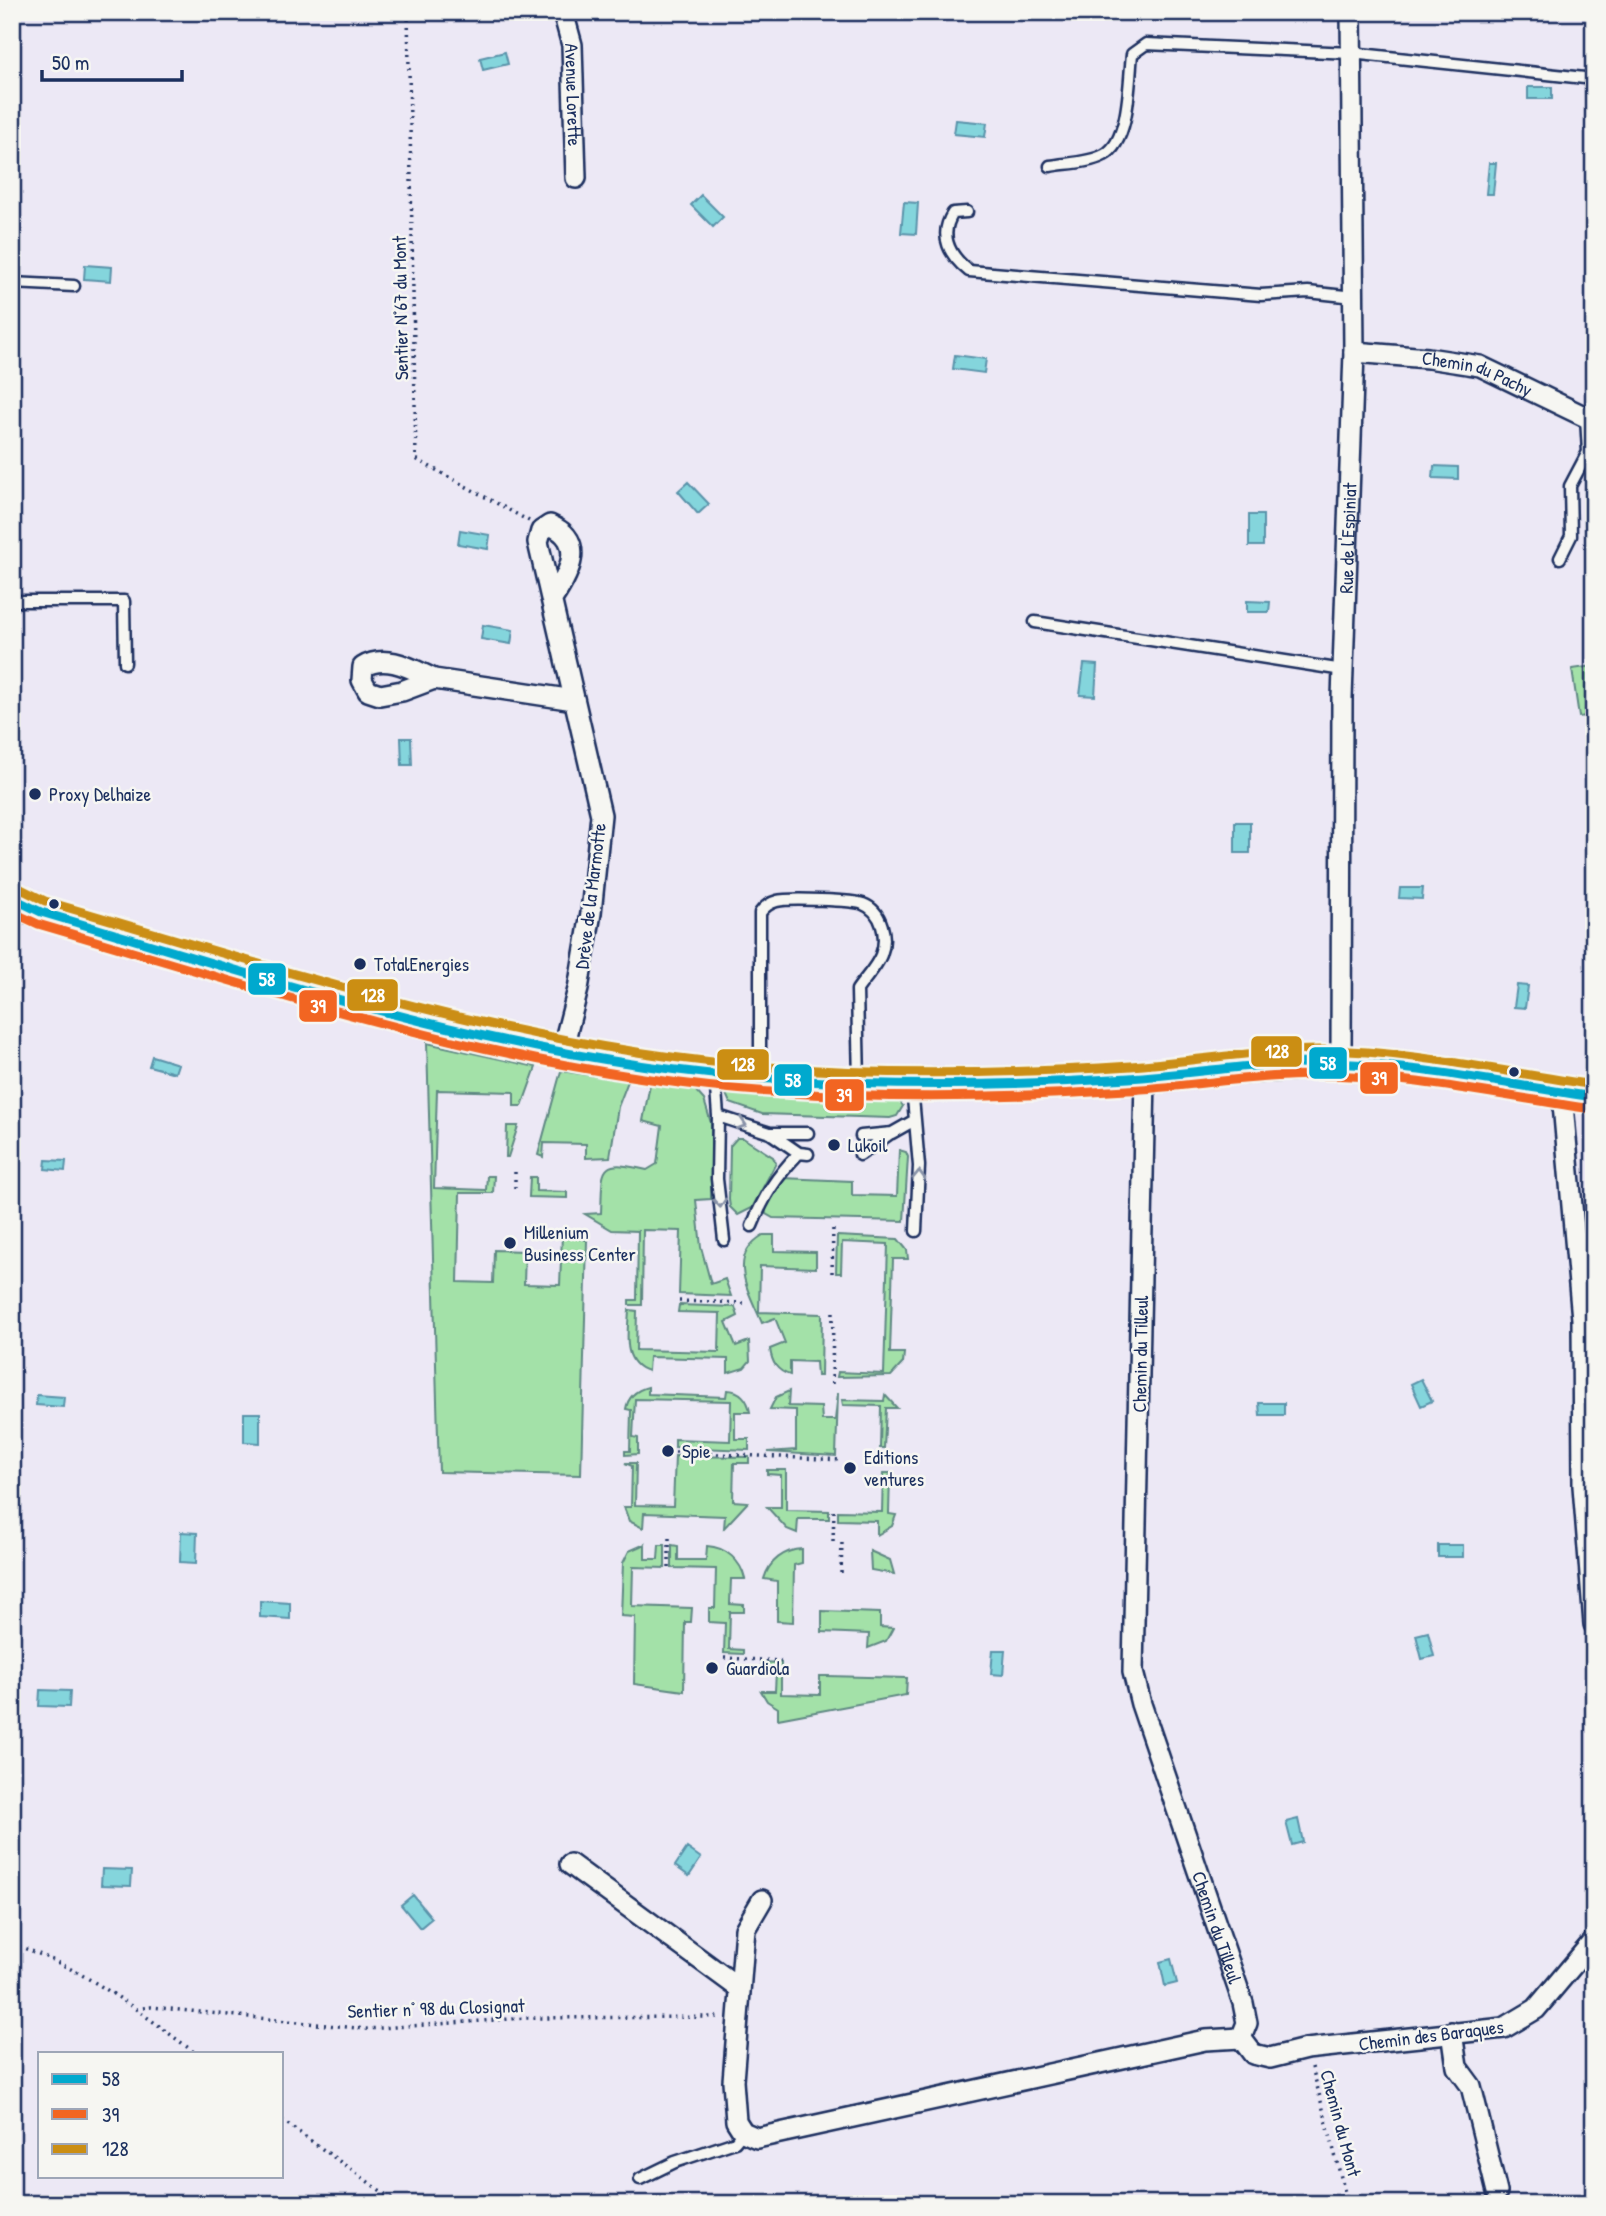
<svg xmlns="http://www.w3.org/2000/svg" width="1606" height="2216" font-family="'Patrick Hand',sans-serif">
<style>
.green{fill:#a3e1a8;stroke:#5f8883;stroke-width:2}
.water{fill:#84d5dc;stroke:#5a93aa;stroke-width:2}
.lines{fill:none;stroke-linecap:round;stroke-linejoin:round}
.lane-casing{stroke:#1b2f5e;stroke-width:15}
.street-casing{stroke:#1b2f5e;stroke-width:24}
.secondary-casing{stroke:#1b2f5e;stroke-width:32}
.path{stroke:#1b2f5e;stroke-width:3.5;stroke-dasharray:2 5;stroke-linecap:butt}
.lane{stroke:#f6f6f2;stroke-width:10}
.street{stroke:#f6f6f2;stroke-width:19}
.secondary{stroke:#f6f6f2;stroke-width:26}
.bus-1-casing{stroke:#f6f6f2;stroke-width:14}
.bus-2-casing{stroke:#f6f6f2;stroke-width:14}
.bus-3-casing{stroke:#f6f6f2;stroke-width:14}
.bus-1{stroke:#00a9ce;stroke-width:9}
.bus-2{stroke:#f26522;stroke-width:9}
.bus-3{stroke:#cb8e13;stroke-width:9}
.oneway{stroke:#8892a8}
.poi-dot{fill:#1b2f5e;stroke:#f6f6f2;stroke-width:2.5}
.labels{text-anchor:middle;stroke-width:5;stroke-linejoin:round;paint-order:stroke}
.street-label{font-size:19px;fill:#1b2f5e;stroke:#f6f6f2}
.poi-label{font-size:19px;fill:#1b2f5e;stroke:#f6f6f2;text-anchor:start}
.line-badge{stroke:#f6f6f2;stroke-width:2.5}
.badge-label{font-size:19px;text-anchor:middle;font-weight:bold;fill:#fff}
</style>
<rect width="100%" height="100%" fill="#ece8f5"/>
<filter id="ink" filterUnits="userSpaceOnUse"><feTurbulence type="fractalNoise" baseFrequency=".0143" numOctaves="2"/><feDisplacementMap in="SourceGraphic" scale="14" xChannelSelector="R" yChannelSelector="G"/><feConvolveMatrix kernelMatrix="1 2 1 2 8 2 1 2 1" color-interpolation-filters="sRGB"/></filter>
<g filter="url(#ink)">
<path class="green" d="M1594,666V715L1579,717L1572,669Z
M427,1043L536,1067L522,1106H514V1092L437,1090L434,1188L486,1190L487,1176H494L493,1193H460L458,1282L493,1283L494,1250L525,1251L524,1284L560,1285L562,1235L587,1240L581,1475L439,1472Z
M561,1071L628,1081L618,1107L610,1157L586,1158V1144L544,1143L543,1157L538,1155Z
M650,1084L695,1090L704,1100L711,1123V1199L696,1200L701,1247L711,1284L725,1279L731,1296L679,1294L681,1231L643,1230L642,1305H629V1300H637L638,1231L612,1230L585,1214L601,1213C603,1168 597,1158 647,1170L657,1164L662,1126L643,1121Z
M733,1086L894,1094L903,1106L897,1116L890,1118L762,1114L730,1103L726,1094Z
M507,1126H518L508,1157H506Z
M737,1138H743L773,1157L776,1163L752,1208L738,1215L730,1207L729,1200L730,1146Z
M899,1150L906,1152L908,1157L904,1221L773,1218L766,1214L765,1209L782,1178L852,1181V1195L897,1196Z
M530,1177H536V1191L567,1192V1198L529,1197Z
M763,1235H774V1251L816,1252V1268L760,1266L759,1312L822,1314L821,1376H817L816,1362L790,1361V1375C777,1371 772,1363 770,1349L785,1343L775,1318L762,1323C749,1292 726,1257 763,1235Z
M837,1236L898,1239L907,1250L908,1259H893L890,1353H904L903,1363L891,1376L837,1377L838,1372L884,1374L888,1244L842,1242L841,1273H836Z
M679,1305L735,1307L738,1316L726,1322L736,1346L749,1341L750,1361L744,1368L728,1373V1359L649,1357L648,1371C621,1363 628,1332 629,1310L637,1311L636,1350L719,1352L720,1313L678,1312Z
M648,1387V1394L726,1397L727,1390C740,1390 748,1399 750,1412H735V1439H749V1450L675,1447V1439L730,1441L731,1401L635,1399L633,1437L638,1438V1454L625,1455V1451H630L631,1410L626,1409C628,1397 636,1390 648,1387Z
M789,1391L788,1406L821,1407L822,1420H835L838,1393L836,1456L768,1452L796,1450V1410L770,1409L776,1397Z
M885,1395L897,1408H886L884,1448H880L881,1406L843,1405L842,1400L884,1401Z
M675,1456L749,1457V1463H734L733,1501L748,1502L724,1528L725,1516L644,1513L643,1528L629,1521L624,1507H631L632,1466L625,1463H636L635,1505L673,1506Z
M767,1470H786V1510L829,1511V1519H798L797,1533L787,1529L767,1507H781V1475L767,1474Z
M883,1473H890L889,1514L896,1515L892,1526L877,1535V1521L838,1520V1511L882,1512Z
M645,1544V1559H658L659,1545H665V1568L633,1567L632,1606L692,1608L691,1622H685L684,1691L634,1684L635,1617L621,1616L623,1563L629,1551Z
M672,1545L678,1546V1560H706L707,1546C726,1547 741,1561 745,1579H731L730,1604L744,1605V1612H730L729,1649L743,1650V1654L724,1653L725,1623L709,1622V1608H715L716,1569L672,1568Z
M802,1549V1563L794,1565L793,1622L777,1621V1581L764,1579C769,1561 784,1550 802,1549Z
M870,1551L890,1560L894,1574L871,1570Z
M822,1611L880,1613V1627L893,1628L886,1641L868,1648L869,1634L822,1632Z
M762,1662L781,1663V1694L820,1695V1676H827L907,1678L906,1695L778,1719V1708L767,1701L761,1691H775L776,1671L761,1670Z"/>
<path class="water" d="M505,52L508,64L483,70L480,58Z
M1528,87H1552V99H1528Z
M956,120L987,123L985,137L954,134Z
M1489,163H1496L1493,194H1486Z
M701,195L723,217L713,227L691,205Z
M904,202L918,203L916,234L901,233Z
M85,265L112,267L111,281L84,279Z
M955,355L986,359L984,373L953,369Z
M1434,466L1458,467V479L1433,478Z
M688,482L709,504L698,514L678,491Z
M1249,515H1263V546H1249Z
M460,530L490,535L488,549L458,544Z
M1247,601L1270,602L1269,612H1247Z
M483,625L513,630L511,644L481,639Z
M1084,664L1097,665L1095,696L1080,695Z
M401,738H411L412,765H402Z
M1235,822H1250V853H1235Z
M1400,888H1423L1422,899L1399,898Z
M1517,985L1528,986L1525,1008L1514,1007Z
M152,1056L178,1064L175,1073L149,1066Z
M46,1160L66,1161L65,1171L45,1169Z
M1421,1379L1432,1401L1421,1406L1411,1384Z
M37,1395L64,1397L63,1407L36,1405Z
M1259,1403H1284V1415H1260Z
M244,1413H260V1443L244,1442Z
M181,1532L197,1533L196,1563L180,1562Z
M1438,1545H1463V1557H1438Z
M260,1601L290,1603V1619L260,1617Z
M1428,1632L1434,1656L1422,1659L1416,1635Z
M993,1650H1005L1003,1675L991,1674Z
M40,1690L70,1691L69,1707L39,1706Z
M1298,1819L1303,1842L1292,1845L1286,1822Z
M687,1848L701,1858L689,1876L675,1866Z
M102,1869L132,1870L131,1886L101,1885Z
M413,1895L432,1918L420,1928L401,1905Z
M1171,1959L1177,1983L1165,1986L1160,1962Z"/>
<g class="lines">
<g class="lane-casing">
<path id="lane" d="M1050,166C1067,163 1089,163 1104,155C1130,142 1129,80 1132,54L1146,44L1351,53L1594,79
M967,212L953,213C938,236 950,256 969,271L1261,295L1308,292L1354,297
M12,283L74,286
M1560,558L1571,536L1570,486L1588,452L1586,418
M12,601H124L125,663
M1035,622L1343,670
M715,1075L718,1116L770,1133H808
M760,1077V913C764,907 769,903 777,901C787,898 854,900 863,904C882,911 888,937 881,955C876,968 865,978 857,990L859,1082
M718,1116L717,1179L724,1240
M915,1120L919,1166L916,1231
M770,1133L799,1153L808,1154
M861,1136L892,1133L915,1120L912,1087
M860,1155L891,1133
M752,1226C764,1196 776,1177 799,1153
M640,2179L675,2162L735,2142L743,2132"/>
</g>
<g class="street-casing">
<g id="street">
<path id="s1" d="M563,12L572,45L576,178"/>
<path id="s2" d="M1354,352L1428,358L1480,366L1594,421"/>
<path d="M553,598C569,574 587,541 550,525L541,531L538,542L601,815L591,913L578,989L562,1051"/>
<path d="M434,679C412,669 386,653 363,667L362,680L368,691L380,695L402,691L434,679L574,700"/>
<path id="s3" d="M1341,1063L1342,698L1354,352L1351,12"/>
<path id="s4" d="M1145,1077L1133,1672L1141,1704L1243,2003L1247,2023L1241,2038"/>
<path d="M1562,1093L1582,1319L1583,1486L1594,1624"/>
<path d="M570,1864L739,1988"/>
<path d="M762,1900L745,1929L733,2081L736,2121L743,2132L757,2138L1205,2040L1241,2038"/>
<path d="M1452,2032L1457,2067L1471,2086L1497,2192"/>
<path d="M1241,2038L1253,2054L1270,2058L1306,2049L1504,2028L1536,2009L1594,1940"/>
</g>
</g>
<g class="secondary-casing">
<path id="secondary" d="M12,905L412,1020L554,1051L715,1075L912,1085L1055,1082L1341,1063L1459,1076L1594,1097"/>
</g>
<path class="path" d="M408,12L416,459L529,521
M515,1188V1167
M832,1273L833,1227
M679,1301L745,1303
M832,1384L833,1310
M675,1452L842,1460
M833,1541L834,1511
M669,1568V1537
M841,1573L842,1542
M724,1658L781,1661
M12,1944C82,1967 137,2009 195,2053
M136,2009L151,2007L366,2029L525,2018L721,2017
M1312,2067L1348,2204
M282,2120L399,2204"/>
<use href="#lane" class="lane"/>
<use href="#street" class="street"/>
<use href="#secondary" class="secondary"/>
<g class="bus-1-casing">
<path id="bus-1" d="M12,898L41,912C281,983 522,1064 773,1079C891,1087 1011,1086 1129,1078C1193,1074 1255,1062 1319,1063C1411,1063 1503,1084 1594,1097"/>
</g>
<g class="bus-2-casing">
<path id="bus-2" d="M12,912L38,924C278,994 519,1075 771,1092C889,1099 1009,1098 1127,1090C1191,1086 1253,1075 1317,1075C1409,1075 1501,1096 1592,1109"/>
</g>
<g class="bus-3-casing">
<path id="bus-3" d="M17,887L45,901C283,970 519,1049 768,1067C888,1076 1010,1074 1131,1066C1194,1061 1256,1050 1320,1050C1412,1051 1503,1072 1594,1085"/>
</g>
<use href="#bus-1" class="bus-1"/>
<use href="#bus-2" class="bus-2"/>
<use href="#bus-3" class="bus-3"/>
</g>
<defs><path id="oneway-chevron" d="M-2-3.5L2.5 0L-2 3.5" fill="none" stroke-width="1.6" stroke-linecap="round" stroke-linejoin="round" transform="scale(1.75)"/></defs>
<g class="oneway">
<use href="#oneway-chevron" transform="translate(742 1124) rotate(18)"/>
<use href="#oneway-chevron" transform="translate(919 1175) rotate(-88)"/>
<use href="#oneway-chevron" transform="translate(720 1203) rotate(85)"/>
</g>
</g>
<g class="poi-dot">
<circle cx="35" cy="794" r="7"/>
<circle cx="54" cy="904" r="6"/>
<circle cx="360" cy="964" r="7"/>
<circle cx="1514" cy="1072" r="6"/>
<circle cx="834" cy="1145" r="7"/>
<circle cx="510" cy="1243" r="7"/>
<circle cx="668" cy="1451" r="7"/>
<circle cx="850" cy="1468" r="7"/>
<circle cx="712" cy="1668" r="7"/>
</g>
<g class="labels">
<g class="street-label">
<text dy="7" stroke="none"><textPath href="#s1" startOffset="84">Avenue Lorette</textPath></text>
<text transform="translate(400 308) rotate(-91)" y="7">Sentier N°67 du Mont</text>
<text dy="7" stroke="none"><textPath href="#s2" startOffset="126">Chemin du Pachy</textPath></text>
<text dy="7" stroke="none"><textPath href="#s3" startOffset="525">Rue de l'Espiniat</textPath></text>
<text transform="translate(590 896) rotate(-83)" y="7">Drève de la Marmotte</text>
<text transform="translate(1140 1354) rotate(-89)" y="7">Chemin du Tilleul</text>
<text dy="7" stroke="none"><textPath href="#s4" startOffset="864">Chemin du Tilleul</textPath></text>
<text transform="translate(436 2008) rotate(-2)" y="7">Sentier n° 98 du Closignat</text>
<text transform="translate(1431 2035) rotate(-7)" y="7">Chemin des Baraques</text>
<text transform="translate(1341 2123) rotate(75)" y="7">Chemin du Mont</text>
</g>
<g class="poi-label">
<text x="49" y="801">Proxy Delhaize</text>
<text x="374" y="971">TotalEnergies</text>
<text x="848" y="1152">Lukoil</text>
<text x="524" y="1239">Millenium<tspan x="524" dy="22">Business Center</tspan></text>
<text x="682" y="1458">Spie</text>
<text x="864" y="1464">Editions<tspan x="864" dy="22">ventures</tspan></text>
<text x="726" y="1675">Guardiola</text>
</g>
</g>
<g class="line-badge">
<rect x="247" y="962" width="40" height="34" rx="7" fill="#00a9ce"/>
<rect x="346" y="978" width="53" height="34" rx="7" fill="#cb8e13"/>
<rect x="298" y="989" width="40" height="34" rx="7" fill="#f26522"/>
<rect x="1250" y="1035" width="53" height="33" rx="7" fill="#cb8e13"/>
<rect x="1308" y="1046" width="40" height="34" rx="7" fill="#00a9ce"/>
<rect x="716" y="1048" width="54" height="33" rx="7" fill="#cb8e13"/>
<rect x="1359" y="1061" width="40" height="34" rx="7" fill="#f26522"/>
<rect x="773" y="1063" width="40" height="34" rx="7" fill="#00a9ce"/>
<rect x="824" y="1078" width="41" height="34" rx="7" fill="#f26522"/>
</g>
<g class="badge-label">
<text x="267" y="986">58</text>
<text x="373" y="1002">128</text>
<text x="318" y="1013">39</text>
<text x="1277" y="1058">128</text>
<text x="1328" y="1070">58</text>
<text x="743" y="1071">128</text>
<text x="1379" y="1085">39</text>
<text x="793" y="1087">58</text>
<text x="844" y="1102">39</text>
</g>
<rect width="1606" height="2216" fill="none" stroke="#f6f6f2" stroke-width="42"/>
<rect x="21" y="21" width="1564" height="2174" fill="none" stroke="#1b2f5e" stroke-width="2.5" filter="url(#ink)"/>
<rect x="38" y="2052" width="245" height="126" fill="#f6f6f2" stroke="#9ea6b7" stroke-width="2"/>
<rect x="52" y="2074" width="35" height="10" fill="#00a9ce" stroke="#9ea6b7" stroke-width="2"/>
<text x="102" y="2086" font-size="21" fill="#1b2f5e">58</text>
<rect x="52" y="2109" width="35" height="10" fill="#f26522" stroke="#9ea6b7" stroke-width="2"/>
<text x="102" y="2122" font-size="21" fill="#1b2f5e">39</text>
<rect x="52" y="2144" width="35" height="10" fill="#cb8e13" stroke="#9ea6b7" stroke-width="2"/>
<text x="102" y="2156" font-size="21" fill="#1b2f5e">128</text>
<path d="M42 70v10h140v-10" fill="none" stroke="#1b2f5e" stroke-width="3.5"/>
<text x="52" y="70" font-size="21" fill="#1b2f5e" stroke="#f6f6f2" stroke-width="5" paint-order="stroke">50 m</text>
</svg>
